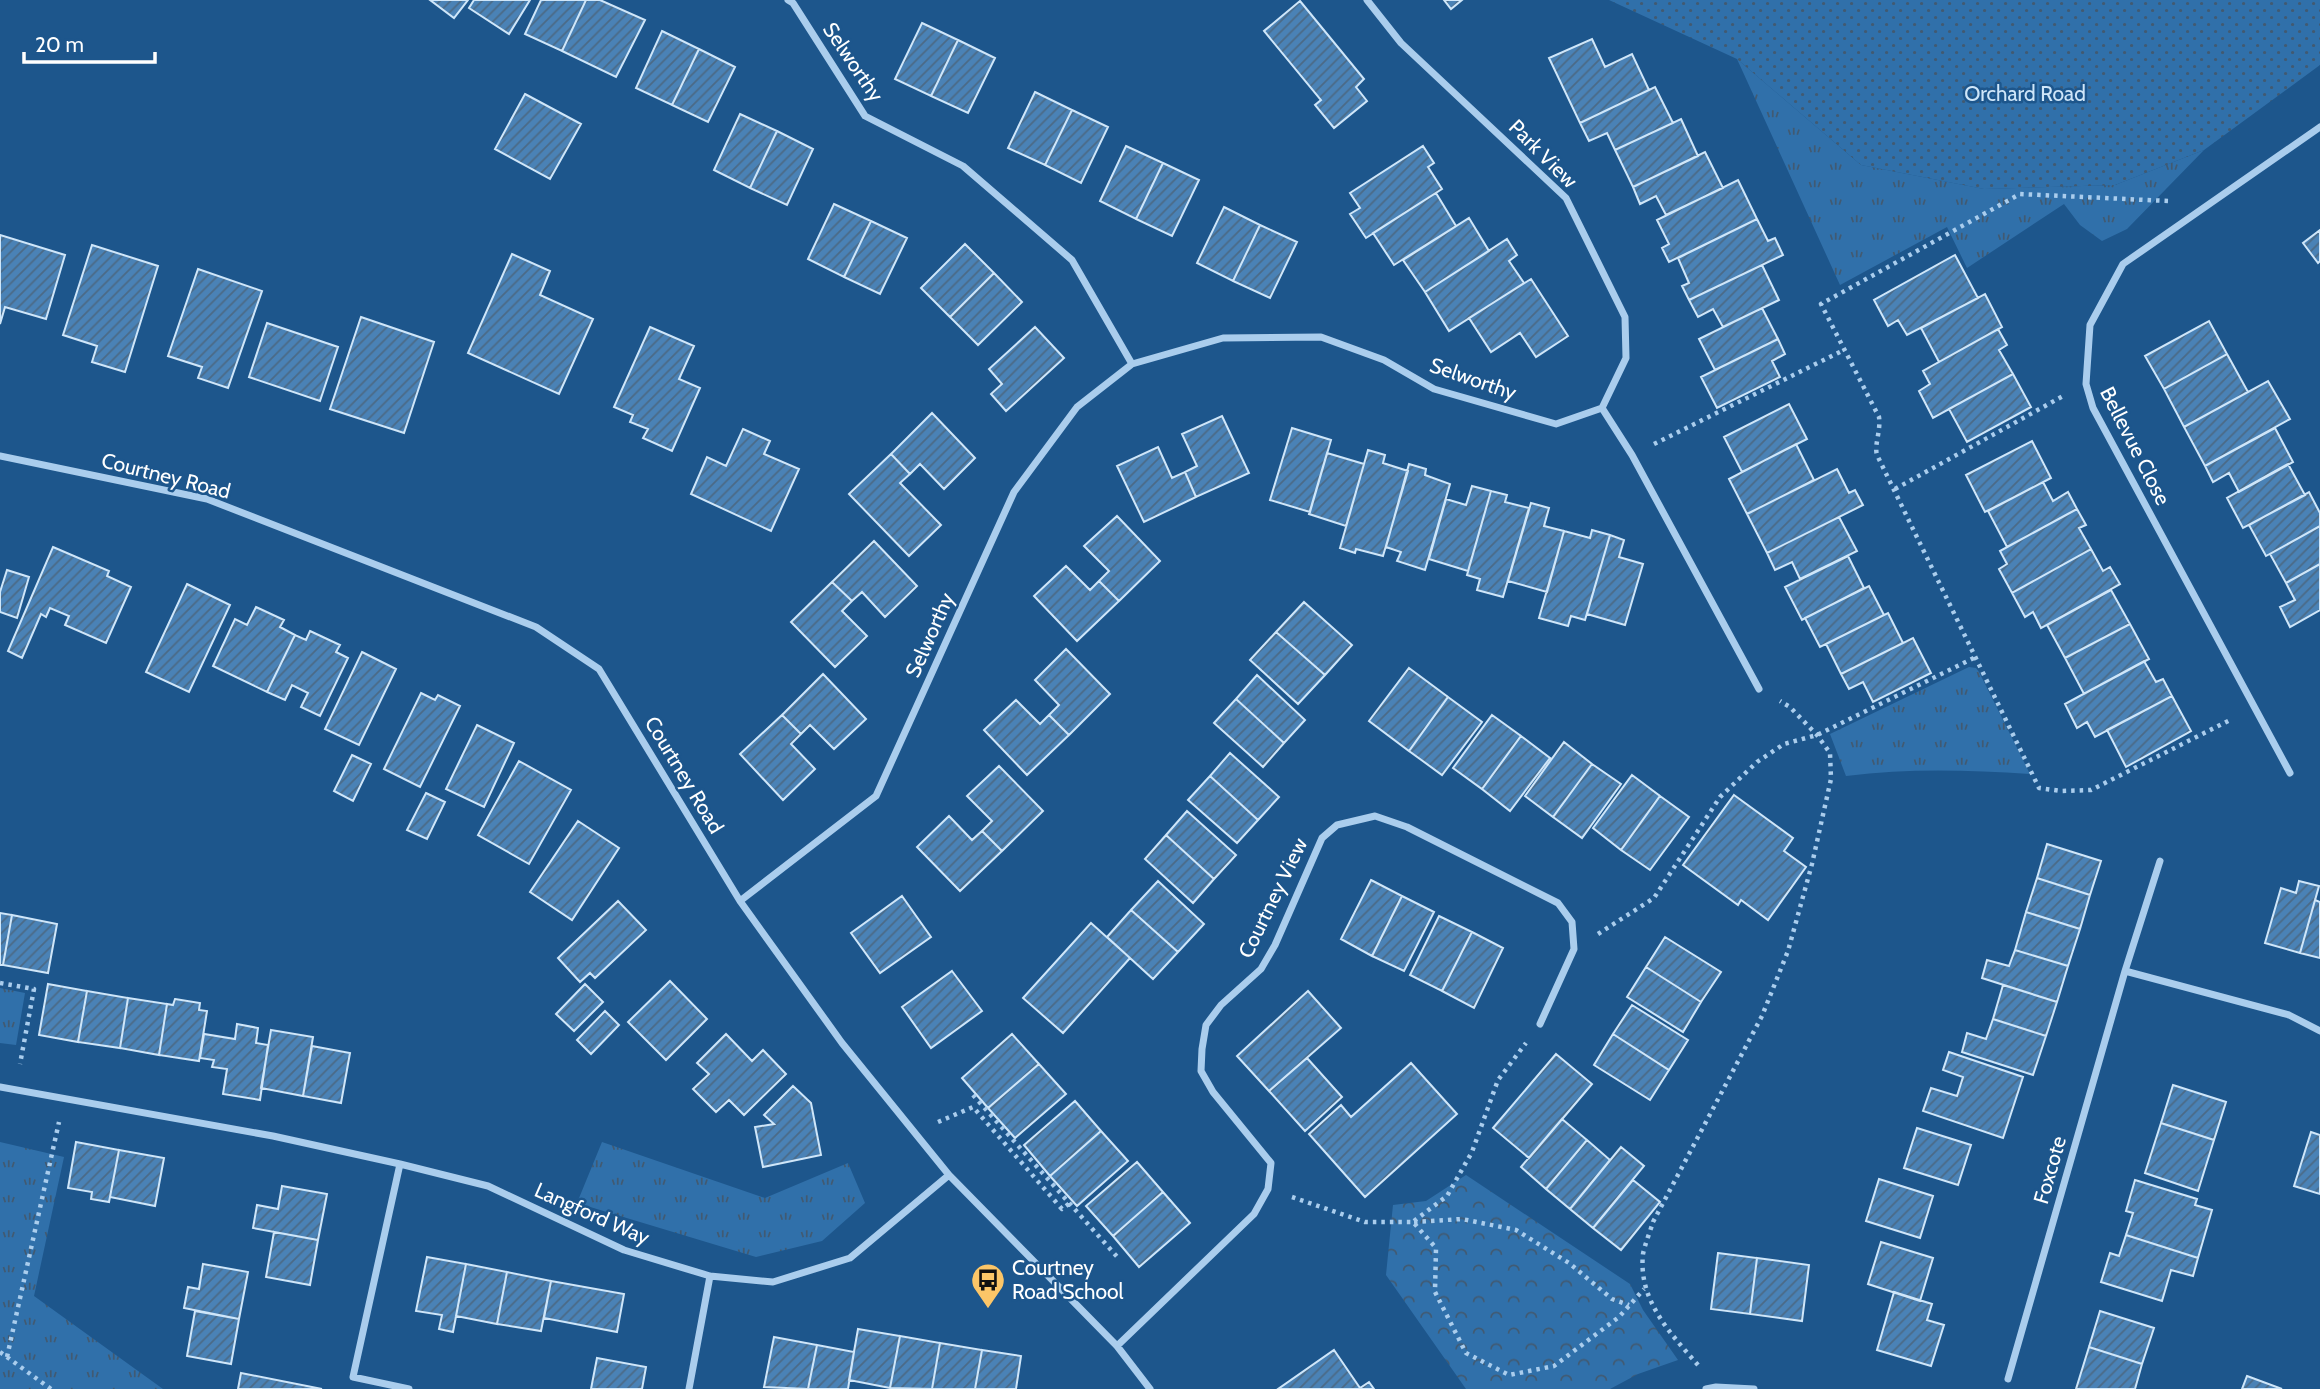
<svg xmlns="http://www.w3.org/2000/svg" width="2320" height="1389" font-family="Cabin,sans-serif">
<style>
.grass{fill:url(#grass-tufts)}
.forest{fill:url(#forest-crowns)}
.garden{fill:url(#garden-dots)}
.building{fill:url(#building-hatch);stroke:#cfe6f9;stroke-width:2}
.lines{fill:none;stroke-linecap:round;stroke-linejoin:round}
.path{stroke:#aacded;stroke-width:4.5;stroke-dasharray:3.5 5;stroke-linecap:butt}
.minor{stroke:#aacded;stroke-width:7}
.labels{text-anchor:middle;stroke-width:5;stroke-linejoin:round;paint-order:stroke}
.street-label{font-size:21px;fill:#fff;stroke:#1d568c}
.park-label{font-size:21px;fill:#cfe6f9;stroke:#1d568c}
.poi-label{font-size:21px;fill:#fff;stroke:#1d568c;text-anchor:start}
</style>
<defs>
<pattern id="grass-tufts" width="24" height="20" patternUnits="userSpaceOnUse" patternTransform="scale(1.75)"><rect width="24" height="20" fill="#3070aa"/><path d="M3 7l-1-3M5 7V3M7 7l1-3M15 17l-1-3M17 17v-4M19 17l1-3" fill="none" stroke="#415a72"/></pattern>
<pattern id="forest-crowns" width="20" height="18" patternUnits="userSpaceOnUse" patternTransform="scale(1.75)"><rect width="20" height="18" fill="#3070aa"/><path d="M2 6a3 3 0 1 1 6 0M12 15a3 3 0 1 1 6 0" fill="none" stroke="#415a72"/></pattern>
<pattern id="garden-dots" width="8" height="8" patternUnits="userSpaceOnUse" patternTransform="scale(1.75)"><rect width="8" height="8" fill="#3070aa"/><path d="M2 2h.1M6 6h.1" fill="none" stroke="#415a72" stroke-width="1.8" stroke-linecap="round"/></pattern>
<pattern id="building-hatch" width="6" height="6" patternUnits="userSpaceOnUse" patternTransform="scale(1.75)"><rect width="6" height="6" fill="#4a82b6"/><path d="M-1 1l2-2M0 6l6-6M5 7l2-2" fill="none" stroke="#4b6a86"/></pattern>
</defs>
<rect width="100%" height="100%" fill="#1d568c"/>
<path class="grass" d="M1737,59L1861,165L1984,189L2115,185L2204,150L2127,229L2102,241L2080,225L2064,204L1967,268L1947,227L1840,285Z
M1969,667L1976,668L1979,672L2030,774C1968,770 1908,768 1846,776L1830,734Z
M0,988L25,993L16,1045L0,1043Z
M0,1142L64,1157L34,1296L163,1389H0Z
M602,1142L765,1198L848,1163L865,1203L822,1241L756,1257L577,1203Z"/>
<path class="forest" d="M1466,1175L1630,1284L1643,1310L1678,1360L1638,1374L1610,1389H1466L1386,1275L1393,1205L1426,1201Z"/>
<path class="garden" d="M1609,0H2320V65L2204,150L2115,185L1984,189L1861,165L1737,59Z"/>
<path class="building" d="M430,0H468L454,18Z
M474,0H530L509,34L469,8Z
M541,0H586L562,51L525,34Z
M586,0H600L645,20L616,77L562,51Z
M1444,0H1462L1451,9Z
M1300,1L1364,79L1356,87L1367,101L1334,128L1315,105L1321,100L1264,31Z
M922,23L958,40L931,96L895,79Z
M662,31L699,49L672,105L636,88Z
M1592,39L1605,67L1632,54L1649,90L1580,123L1549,58Z
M958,40L995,58L968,113L931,96Z
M699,49L735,67L708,122L672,105Z
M1655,87L1673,123L1615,150L1607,133L1589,141L1580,123Z
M1035,92L1072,110L1045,165L1008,148Z
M525,94L581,124L550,179L495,149Z
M1072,110L1108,127L1081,183L1045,165Z
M740,114L777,131L750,188L714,170Z
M1681,119L1698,156L1633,187L1615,150Z
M777,131L813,149L787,205L750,188Z
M1126,146L1163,163L1136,219L1100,201Z
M1423,146L1434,163L1428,167L1442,189L1366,238L1350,214L1360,208L1350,193Z
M1705,152L1723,188L1666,215L1656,196L1640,204L1633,187Z
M1163,163L1199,180L1172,236L1136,219Z
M1738,180L1757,219L1669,262L1662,248L1669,244L1657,220Z
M1436,193L1456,226L1394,265L1373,233Z
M834,204L871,221L844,277L808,259Z
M1224,207L1260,225L1233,281L1197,263Z
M1469,218L1489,251L1425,292L1403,260Z
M1757,219L1768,241L1775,238L1783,255L1689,300L1682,286L1689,283L1678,258Z
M871,221L907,238L880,294L844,277Z
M1260,225L1297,242L1270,298L1233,281Z
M2320,230V261L2318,263L2303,243Z
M0,235L65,255L46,319L5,307L0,324Z
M1507,239L1517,255L1509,261L1524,283L1449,331L1425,292Z
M965,244L994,273L950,317L921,288Z
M92,245L158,266L125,372L92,362L97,346L63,335Z
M512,254L550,271L540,295L593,319L559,394L468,353Z
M1955,255L1978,298L1907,335L1898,320L1888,326L1874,300Z
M1762,265L1779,300L1723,327L1713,309L1698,317L1689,300Z
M198,269L262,291L228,388L198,378L202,367L168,356Z
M994,273L1022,302L978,345L950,317Z
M1531,279L1568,336L1536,357L1520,333L1491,352L1469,318Z
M1985,294L2002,327L1939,362L1921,328Z
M1762,308L1778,339L1715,370L1699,339Z
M361,317L434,342L404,433L330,409Z
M2209,321L2227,354L2164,389L2145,356Z
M267,323L338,347L320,401L249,377Z
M650,327L694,346L679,379L700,388L672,451L643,438L648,429L630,422L633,415L614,407Z
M1035,327L1064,358L1006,411L991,394L1002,384L989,369Z
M1998,329L2007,345L1999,350L2013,374L1933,418L1919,391L1930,384L1923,371Z
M1778,339L1785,354L1772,361L1780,377L1717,408L1701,377Z
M2227,354L2248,392L2184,427L2164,389Z
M2013,374L2031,407L1967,442L1949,409Z
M2268,381L2290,419L2205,466L2184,427Z
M1789,404L1807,439L1742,472L1724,437Z
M932,413L975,458L944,489L920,464L910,474L891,454Z
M1222,416L1249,473L1196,497L1185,472L1197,466L1182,434Z
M1292,428L1331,440L1310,512L1270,500Z
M2275,428L2293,462L2239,492L2229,473L2213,482L2205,466Z
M743,429L770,441L764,454L799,469L771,531L691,494L707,457L726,466Z
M2032,441L2051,478L1985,512L1966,475Z
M1796,444L1814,480L1747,514L1729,479Z
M1158,447L1172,478L1185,472L1196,497L1144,522L1117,466Z
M1368,450L1385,455L1383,463L1408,471L1383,556L1356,549L1355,553L1340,548Z
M1327,453L1364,464L1346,526L1309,514Z
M891,454L910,474L900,483L941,525L909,556L849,494Z
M1409,464L1426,469L1425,475L1450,484L1425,570L1397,561L1401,552L1386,547Z
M2288,464L2305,495L2243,528L2227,498Z
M1837,469L1849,493L1855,490L1863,505L1767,553L1747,514Z
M2043,482L2053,501L2068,492L2077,509L2007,547L1988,511Z
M1472,486L1491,491L1468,571L1429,559L1446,499L1466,505Z
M1491,491L1507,495L1505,502L1529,508L1503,597L1477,590L1480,579L1467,575Z
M2309,492L2320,513V526L2266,556L2249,525Z
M1531,503L1549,508L1544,526L1564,531L1547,592L1508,581Z
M2077,509L2086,525L2079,528L2091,549L2012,593L1999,569L2007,564L2000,551Z
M1117,516L1160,561L1119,601L1099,581L1109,571L1084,546Z
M1839,517L1857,551L1800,579L1792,562L1775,570L1767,553Z
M2320,526V564L2286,583L2270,554Z
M1592,530L1610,535L1585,620L1571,616L1568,626L1539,618L1564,531L1590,538Z
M1610,535L1624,540L1619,557L1643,564L1625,625L1587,614Z
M874,541L917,586L885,617L862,592L852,601L832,582Z
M53,547L109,571L107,576L131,587L106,643L65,625L69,616L50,608L46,617L41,614L22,658L8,651Z
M2091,549L2103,571L2110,567L2120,584L2041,628L2033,612L2025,617L2012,593Z
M1848,556L1864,588L1802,620L1785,587Z
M2320,564V610L2290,627L2280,607L2295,600L2286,583Z
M1066,566L1090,590L1099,581L1119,601L1077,641L1034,596Z
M7,570L29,577L17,618L0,612V592Z
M832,582L852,601L842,611L867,636L835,667L791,622Z
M187,584L230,605L189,692L146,672Z
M1869,586L1884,615L1820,647L1805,618Z
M2111,590L2130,624L2065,658L2047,625Z
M1304,602L1352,645L1325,675L1276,632Z
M256,607L284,620L280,627L295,635L267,692L213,666L235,619L247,625Z
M1888,613L1903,643L1841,674L1826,644Z
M2130,624L2149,659L2084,694L2065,658Z
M310,631L340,645L336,652L348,658L320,716L301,707L308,693L292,685L285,700L267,692L295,635L306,640Z
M1276,632L1325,675L1298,704L1250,660Z
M1913,638L1931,673L1873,702L1863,682L1849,689L1841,674Z
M1066,649L1110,694L1069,735L1049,715L1059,705L1035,680Z
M362,652L396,669L359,745L325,729Z
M2144,661L2156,682L2163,679L2172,696L2095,737L2087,722L2077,728L2065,704Z
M1409,668L1448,697L1409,751L1369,721Z
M823,674L866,719L834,749L810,725L801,734L782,715Z
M1257,675L1305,720L1284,743L1236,699Z
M421,693L435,700L438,695L460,706L420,787L384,769Z
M2172,696L2191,731L2126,767L2107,730Z
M1448,697L1482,722L1442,775L1409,751Z
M1236,699L1284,743L1263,767L1214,723Z
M1016,700L1040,724L1049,715L1069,735L1027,775L984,730Z
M782,715L801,734L791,744L815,769L783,800L740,754Z
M1492,715L1521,736L1482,789L1453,768Z
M477,725L514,743L484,807L446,789Z
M1521,736L1550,758L1510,811L1482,789Z
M1564,742L1592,764L1553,817L1525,796Z
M1230,753L1279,797L1258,820L1210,776Z
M352,755L371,764L353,801L334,791Z
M519,761L571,790L529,864L478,835Z
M1592,764L1621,784L1582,838L1553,817Z
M999,766L1043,811L1002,851L982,831L992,821L967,796Z
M1632,775L1660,796L1621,850L1593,828Z
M1210,776L1258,820L1237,843L1188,800Z
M426,793L445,802L427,839L407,830Z
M1734,795L1793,838L1784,851L1806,867L1768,920L1741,900L1738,905L1683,865Z
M1660,796L1689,817L1650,870L1621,850Z
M1187,811L1236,855L1214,879L1166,835Z
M949,816L972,840L982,831L1002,851L960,891L917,847Z
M578,821L619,848L572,920L530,892Z
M1166,835L1214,879L1193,903L1145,859Z
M2047,844L2101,861L2090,895L2037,878Z
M2037,878L2090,895L2080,929L2026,912Z
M1371,880L1402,896L1372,956L1341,939Z
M1158,881L1204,924L1178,952L1131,910Z
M2299,881L2319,886L2300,953L2265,943L2281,888L2296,893Z
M902,896L931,937L880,973L851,933Z
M1402,896L1434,912L1404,971L1372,956Z
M2315,900L2320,902V958L2300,953Z
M618,901L646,930L595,978L590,973L580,982L558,958Z
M1131,910L1178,952L1153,979L1107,937Z
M2026,912L2080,929L2068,966L2015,950Z
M0,913L12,915L3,965H0Z
M12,915L57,924L48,973L3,965Z
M1439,916L1472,932L1442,991L1410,975Z
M1091,923L1130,958L1063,1033L1023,998Z
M1472,932L1503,948L1474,1008L1442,991Z
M1665,937L1721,972L1701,1002L1646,967Z
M2015,950L2068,966L2057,1002L1982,978L1987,960L2009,966Z
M1646,967L1701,1002L1683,1032L1627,997Z
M952,971L982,1011L931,1048L902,1007Z
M670,981L707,1019L666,1060L628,1022Z
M48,984L87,991L78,1042L39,1035Z
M585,984L603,1002L574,1031L556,1014Z
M2003,985L2057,1002L2046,1036L1993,1019Z
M87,991L128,998L120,1048L78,1042Z
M1308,991L1341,1028L1269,1091L1237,1056Z
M128,998L167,1004L159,1055L120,1048Z
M175,999L200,1003L199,1010L207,1011L199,1061L159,1055L167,1004L173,1005Z
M1632,1005L1688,1040L1669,1070L1613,1034Z
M605,1011L619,1025L591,1054L577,1040Z
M1993,1019L2046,1036L2033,1075L1962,1052L1967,1033L1986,1039Z
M237,1024L258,1028L256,1043L268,1045L260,1100L223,1094L227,1069L212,1067L214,1060L200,1058L204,1034L235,1039Z
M271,1030L313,1037L303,1096L261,1088Z
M726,1034L752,1061L763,1050L786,1074L744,1115L729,1100L716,1112L693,1089L709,1074L697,1063Z
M1012,1034L1039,1064L988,1108L962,1078Z
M1613,1034L1669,1070L1650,1100L1594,1065Z
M312,1046L350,1053L341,1103L303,1096Z
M1949,1052L2023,1077L2003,1138L1923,1111L1931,1088L1957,1096L1963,1077L1943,1070Z
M1556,1054L1592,1084L1529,1158L1493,1128Z
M1307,1058L1342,1097L1305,1131L1269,1091Z
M1411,1063L1457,1114L1365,1197L1309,1134L1341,1105L1351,1117Z
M1039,1064L1066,1094L1015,1138L988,1108Z
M2173,1085L2226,1102L2214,1140L2161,1123Z
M793,1086L811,1103L821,1155L763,1167L755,1127L774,1124L764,1115Z
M1075,1101L1101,1131L1050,1176L1024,1145Z
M1562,1119L1587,1140L1546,1189L1521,1167Z
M2161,1123L2214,1140L2198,1191L2145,1173Z
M1917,1128L1971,1145L1958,1185L1904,1168Z
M1101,1131L1128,1161L1077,1206L1050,1176Z
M2311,1132L2320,1135V1194L2294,1186Z
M1587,1140L1610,1160L1570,1209L1546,1189Z
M76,1142L119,1150L109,1202L91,1199L92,1192L68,1188Z
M1621,1147L1644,1166L1593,1228L1570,1209Z
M119,1150L164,1158L155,1206L110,1197Z
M1137,1162L1163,1192L1113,1236L1086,1206Z
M1879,1179L1933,1196L1920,1238L1866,1221Z
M1633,1180L1660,1202L1621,1250L1593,1228Z
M2135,1180L2197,1199L2195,1205L2212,1210L2198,1258L2126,1235L2133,1213L2126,1211Z
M282,1186L327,1194L318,1240L253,1228L257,1205L278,1209Z
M1163,1192L1190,1223L1139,1267L1113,1236Z
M274,1232L318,1240L310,1285L266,1277Z
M2126,1235L2198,1258L2193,1276L2171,1270L2162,1301L2101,1282L2110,1253L2119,1256Z
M1881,1242L1933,1258L1920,1301L1868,1284Z
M1718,1253L1757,1258L1750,1314L1711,1309Z
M427,1257L466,1264L453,1332L439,1329L442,1315L416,1311Z
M1757,1258L1809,1265L1802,1321L1750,1314Z
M203,1264L248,1272L239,1319L184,1308L188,1287L199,1289Z
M466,1264L507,1272L497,1324L456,1316Z
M507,1272L551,1281L541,1331L497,1324Z
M551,1281L624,1294L617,1332L544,1318Z
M1894,1292L1932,1304L1927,1320L1944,1325L1931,1366L1877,1350Z
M195,1311L239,1319L231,1364L187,1356Z
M2100,1311L2154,1328L2142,1364L2089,1347Z
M858,1329L900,1336L890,1388L849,1380Z
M900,1336L940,1343L932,1389L890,1388Z
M774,1337L817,1345L808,1389L764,1387Z
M940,1343L982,1350L975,1389H932Z
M817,1345L854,1352L848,1389H808Z
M2089,1347L2142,1364L2135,1389H2076Z
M982,1350L1021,1356L1016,1389H975Z
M1334,1350L1360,1388L1369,1382L1374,1389H1278Z
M597,1358L646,1367L642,1389H591Z
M241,1373L322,1389H238Z
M2247,1376L2282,1389H2242Z"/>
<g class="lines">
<path class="path" d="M2168,201L2020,194L1821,304L1879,417C1881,431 1874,445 1877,455L2039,788L2061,791L2091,790L2232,719
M1654,444L1844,350
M1895,489L2063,396
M1598,934L1654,898L1720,797L1757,762L1784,744L1817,735L1976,657
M0,983L34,989L20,1064
M973,1095L1120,1260
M938,1122L973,1107L1062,1209L1070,1203
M1292,1197L1365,1222H1413L1436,1248L1435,1292L1466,1353L1509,1375L1554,1366L1619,1317L1644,1289
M1414,1221L1447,1196L1472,1152L1498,1080L1526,1043
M1414,1222L1462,1219L1516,1230L1569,1263L1612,1299L1629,1305
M0,1352L51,1389
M7,1357L59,1122
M1698,1365C1670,1333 1638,1300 1643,1254C1645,1244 1650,1232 1653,1222L1762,1016L1788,951L1812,864L1831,779L1830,753L1817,735L1790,707L1780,701"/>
<path class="minor" d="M788,0L793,3L865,116L963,166L1072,260L1132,364
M1367,0L1401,43L1566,198L1625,317L1626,358L1602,408
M1602,408L1632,455L1759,689
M0,456L207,499L536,627L599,669L740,901L842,1043L949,1175L1117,1346L1150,1389
M2290,773L2093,408L2086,384L2090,325L2123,264L2320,127
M740,901L876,796L1014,492L1077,407L1132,364L1223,338L1321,337L1384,360L1434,389L1556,424L1602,408
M2125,971L2289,1015L2320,1031
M0,1087L273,1136L400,1164L488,1186L624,1250L710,1276L773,1282L850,1258L949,1175
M400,1164L353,1377L409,1389
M1117,1346L1254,1214L1268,1189L1271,1163L1213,1092L1201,1071L1202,1049L1206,1025L1221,1005L1261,969L1275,945L1322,838L1337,825L1375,816L1407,827L1558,903L1572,922L1574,949L1540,1024
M2008,1379L2125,971L2160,861
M689,1389L710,1276
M1706,1389L1716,1387L1754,1389"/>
</g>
<defs>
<g id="bus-pin" transform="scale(1.75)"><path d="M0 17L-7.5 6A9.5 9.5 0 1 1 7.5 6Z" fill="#fcc668" stroke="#1d568c"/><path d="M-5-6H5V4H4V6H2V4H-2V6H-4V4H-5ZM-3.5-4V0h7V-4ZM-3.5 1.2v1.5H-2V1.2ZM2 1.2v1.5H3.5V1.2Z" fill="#111"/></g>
</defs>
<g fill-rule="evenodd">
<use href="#bus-pin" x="988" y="1280"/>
</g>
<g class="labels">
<g class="street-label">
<text transform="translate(853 62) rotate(56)" y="7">Selworthy</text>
<text transform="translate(1543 154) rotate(45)" y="7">Park View</text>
<text transform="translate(1473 379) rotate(19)" y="7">Selworthy</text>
<text transform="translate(2135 446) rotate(63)" y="7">Bellevue Close</text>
<text transform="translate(166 476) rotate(14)" y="7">Courtney Road</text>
<text transform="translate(930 635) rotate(-66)" y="7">Selworthy</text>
<text transform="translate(684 775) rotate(59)" y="7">Courtney Road</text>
<text transform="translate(1273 898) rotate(-64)" y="7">Courtney View</text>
<text transform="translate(2050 1170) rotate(-74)" y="7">Foxcote</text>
<text transform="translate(592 1214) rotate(24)" y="7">Langford Way</text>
</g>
<g class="park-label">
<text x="2025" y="101">Orchard Road</text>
</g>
<g class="poi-label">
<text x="1012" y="1275">Courtney<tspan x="1012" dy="24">Road School</tspan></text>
</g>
</g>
<path d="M24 52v10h131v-10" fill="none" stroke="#ffffff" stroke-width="3.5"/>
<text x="35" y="52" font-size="21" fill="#ffffff" stroke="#1d568c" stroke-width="5" paint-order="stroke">20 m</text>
</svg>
